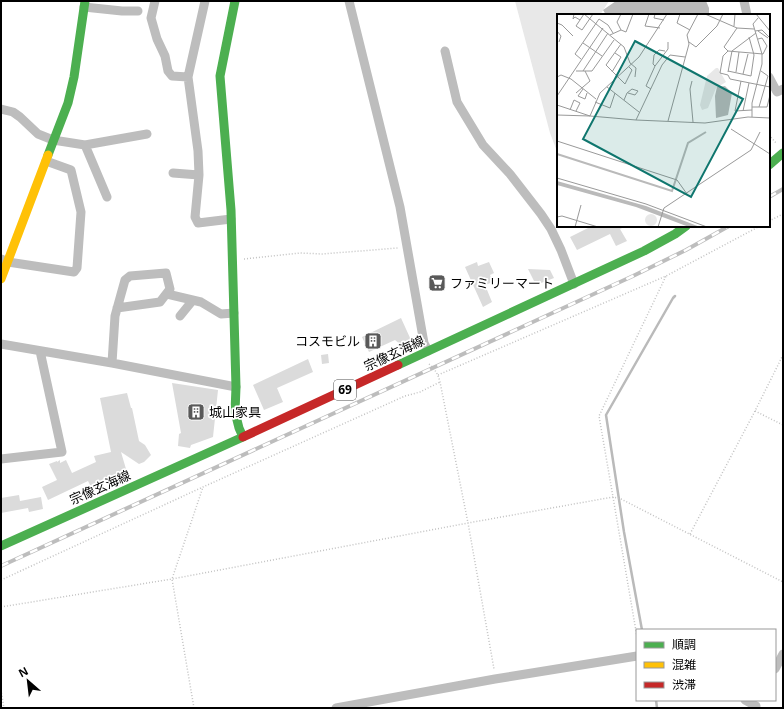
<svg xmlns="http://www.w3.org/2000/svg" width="784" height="709" font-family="'Noto Sans','Noto Sans JP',sans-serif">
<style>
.green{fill:#e8e8e8}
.water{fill:#bababa}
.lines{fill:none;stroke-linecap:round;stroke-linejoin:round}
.stream{stroke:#bababa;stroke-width:2.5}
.building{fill:#dbdbdb}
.path{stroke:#c2c2c2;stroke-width:1.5;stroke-dasharray:1 2;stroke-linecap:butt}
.street{stroke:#bdbdbd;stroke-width:9}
.fast{stroke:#4caf50;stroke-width:9}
.slow{stroke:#ffc107;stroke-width:9}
.jam{stroke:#c62828;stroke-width:9}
.rail-casing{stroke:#bdbdbd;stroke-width:4}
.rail{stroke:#fff;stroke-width:2.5;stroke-dasharray:8;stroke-linecap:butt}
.labels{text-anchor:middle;stroke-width:3.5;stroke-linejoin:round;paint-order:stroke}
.shield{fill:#fff;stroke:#4c4c4c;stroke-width:1}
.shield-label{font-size:12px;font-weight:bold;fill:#000}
.poi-label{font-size:13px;fill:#000;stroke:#fff;text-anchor:start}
.street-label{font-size:13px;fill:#000;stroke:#fff}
.inset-river{fill:none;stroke:#bababa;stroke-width:2}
.inset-road{fill:none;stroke:#999;stroke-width:1}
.view{fill:#0f766e;fill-opacity:0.15;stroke:#0f766e;stroke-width:2}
.inset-edge{fill:none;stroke:#000;stroke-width:2}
</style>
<rect width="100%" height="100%" fill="#fff"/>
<path class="green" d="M515,1H609L600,15H558V154L550,133Z"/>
<path class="water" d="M616,1H706L709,8V15H606L603,10Z"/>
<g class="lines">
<path class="stream" d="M642,630L624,532L606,415L673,298L675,296
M656,700L657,708"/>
</g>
<path class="building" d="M592,226H626L620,229L627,241L616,246L610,234L577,250L570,237Z
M477,262L478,266L489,262L494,273L490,275L493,282L485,285L492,302L483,307L465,267Z
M528,269L550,270L554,278L536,285Z
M401,318L411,340L401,345L395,340L369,352L362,337Z
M328,354L329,363L322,364L321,355Z
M308,359L313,372L277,388L283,402L264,410L253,385Z
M172,383L218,390L213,437L191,445L190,448L178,446L179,434L181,433Z
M127,393L131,408H132L139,441L145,445L151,455L144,462L139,464L121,452L126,469H124L126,475L97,484L99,486L92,489L88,481L48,500L42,487L57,480L49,464L57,461V462L60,460V463L66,460L72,473L96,462L94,456L111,452L100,398Z
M19,495L20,501L41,497L43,509L29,512L28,508L1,513V498Z"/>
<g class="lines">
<path class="path" d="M769,135L777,144
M769,221L783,214
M244,259L300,253L322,254L398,248
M429,364C435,369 438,374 440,382L468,523L494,669
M438,375L666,276L760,226
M755,411L783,425
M690,534L755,411L783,355
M1,580L203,487L405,396L420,392L440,382
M1,607L172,579L468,523L613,497L621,499L783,582
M637,637L613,497L599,416L666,276
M1,690L4,708
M194,708L172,579L203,487"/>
<path class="street" d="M155,1L151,18L157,39L165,56L168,71L172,76L188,77
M205,1L188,77L198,151L199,175L195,217L198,223L231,219
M349,1L400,207L424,343L428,351
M744,1L747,15
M84,7L122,11H138
M445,51L457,102L483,145L510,174L541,214L551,229L561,250L574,284
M769,77L777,92L783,89
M1,109L13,112L20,117L38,134L53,140L85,145L107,197
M85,145L147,134
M173,173L199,175
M1,259L8,262L74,272L77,268L81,212L71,170L46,161
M167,294L201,302L221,314L234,313
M180,316L193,300
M1,344L112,363L236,387
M112,363L115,316L125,280L130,276L166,273L170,289L160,302L117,308
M1,459L62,452L40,351
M775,669L783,654
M745,700L756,706
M336,708L495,679L637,656"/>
<path class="fast" d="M235,1L220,76L231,210L236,387L235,412L239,428L243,437
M48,155L68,103L74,77L85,1
M769,165L783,153
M398,365L644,251L675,234L686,226
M1,546L243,437"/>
<path class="slow" d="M1,279L48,155"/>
<path class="jam" d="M243,437L398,365"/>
<g class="rail-casing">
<path id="rail" d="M769,197L783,189
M1,566L633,276L686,250L729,226"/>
</g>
<use href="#rail" class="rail"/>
</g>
<defs>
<g id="supermarket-square" transform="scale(0.9)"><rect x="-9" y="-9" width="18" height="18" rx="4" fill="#595959" stroke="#fff"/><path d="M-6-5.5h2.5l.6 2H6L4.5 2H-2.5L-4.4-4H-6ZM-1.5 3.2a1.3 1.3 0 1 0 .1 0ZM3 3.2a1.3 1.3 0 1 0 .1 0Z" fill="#fff"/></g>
<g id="building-square" transform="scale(0.9)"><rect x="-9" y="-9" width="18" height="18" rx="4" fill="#595959" stroke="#fff"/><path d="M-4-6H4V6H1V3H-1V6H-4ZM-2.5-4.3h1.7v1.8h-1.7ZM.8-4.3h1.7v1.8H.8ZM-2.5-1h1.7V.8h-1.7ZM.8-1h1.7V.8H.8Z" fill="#fff"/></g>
</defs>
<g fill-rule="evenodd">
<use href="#supermarket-square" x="437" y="283"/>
<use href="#building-square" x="373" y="341"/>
<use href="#building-square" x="196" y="412"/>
</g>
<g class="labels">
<rect class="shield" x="334" y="380" width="22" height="20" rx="3"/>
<g class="shield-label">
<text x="345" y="394">69</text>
</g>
<g class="poi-label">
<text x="450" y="288">ファミリーマート</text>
<text x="360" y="346" text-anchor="end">コスモビル</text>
<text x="209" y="417">城山家具</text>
</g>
<g class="street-label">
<text transform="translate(394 353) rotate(-25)" y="5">宗像玄海線</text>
<text transform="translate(100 487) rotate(-24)" y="5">宗像玄海線</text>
</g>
</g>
<g transform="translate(557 14)">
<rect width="213" height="213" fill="#fff"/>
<path d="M159,54H161L169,68L159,74L151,94L145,96L143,91L150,62ZM88 206a6 6 0 1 1 12 0a6 6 0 1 1-12 0Z" fill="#e8e8e8"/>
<path d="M168,72L175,79L171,101L159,104L158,82L160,73ZM0,167L89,192L143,213H132L79,193L0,171Z" fill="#bababa"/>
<path class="inset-river" d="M0,140L115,177L131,129L149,118"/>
<path class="inset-road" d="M17,0L16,5L18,3L23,6M27,0L67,33L73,49L79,54L78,63M27,0L19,12L25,16L36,0M64,0L60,8L64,16M92,0L88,12L103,14M98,0L97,4L107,6M123,0L120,9L133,16M148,0L180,14L197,15M199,0L213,17M0,9L5,11L16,22M177,12L178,0M180,14L167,33L171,37L206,40L210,32L205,24L201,25M0,17L4,22L2,28M198,17L205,16L213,24M201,17L211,24M53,21L64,16L69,18L76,0M132,28L139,33L160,12L166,0M26,29L45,42M64,30L49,51L68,70L75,56L72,53M171,37L166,42L163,59L171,61L173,65L213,73M24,45L18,40L42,5L51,11L56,19M98,52L96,50L97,41L102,36L108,37M19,57H35L57,26M26,57L51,19M171,57L194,62L197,41L192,23M55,58L64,43L58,39M171,58L175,37L199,19M179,58L182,38M186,60L191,40M0,63L4,61L14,65L39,85M135,67L133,75L136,108M184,67L178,97L195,96M50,73L82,98M26,75L21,82L28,85L30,79M94,75L89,72L98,52L111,35V28M19,79L33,67L28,57M0,82L46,14M67,86L70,79L75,75L81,77L78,81L71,79M38,88L53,94L58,79M0,91L33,102L79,106L148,109L191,103L213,104M195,93H210L213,81M202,93L211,62L204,57M13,96L17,86L23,89L19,97M186,97L192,69M0,101L33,102L43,79L82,43L110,0M195,103V89L205,50V40L196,10L201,4M79,106L105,51L113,41L128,43M111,107L132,30L130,21L141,0M174,115L213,140M0,127L120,166L130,180M0,164L89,190L150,213M0,203L5,202L41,213M18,213L24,191M101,213L107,194L194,136L203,118"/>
<path class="view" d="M78,27L186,85L134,183L26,125Z"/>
<rect width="213" height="213" class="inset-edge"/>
</g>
<rect width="784" height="709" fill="none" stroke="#000000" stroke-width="4"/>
<rect x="636" y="629" width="140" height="72" fill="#ffffff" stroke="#999999"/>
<rect x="644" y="642" width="20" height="6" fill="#4caf50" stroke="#999999"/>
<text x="672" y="649" font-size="12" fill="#000000">順調</text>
<rect x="644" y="662" width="20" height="6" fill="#ffc107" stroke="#999999"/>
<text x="672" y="669" font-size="12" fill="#000000">混雑</text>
<rect x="644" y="682" width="20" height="6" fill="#c62828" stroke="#999999"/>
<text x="672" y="689" font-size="12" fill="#000000">渋滞</text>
<g transform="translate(28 681) rotate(332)" stroke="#ffffff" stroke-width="3" paint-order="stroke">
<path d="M0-3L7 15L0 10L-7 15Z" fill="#000000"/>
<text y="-6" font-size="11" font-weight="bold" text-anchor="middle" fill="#000000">N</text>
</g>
</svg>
